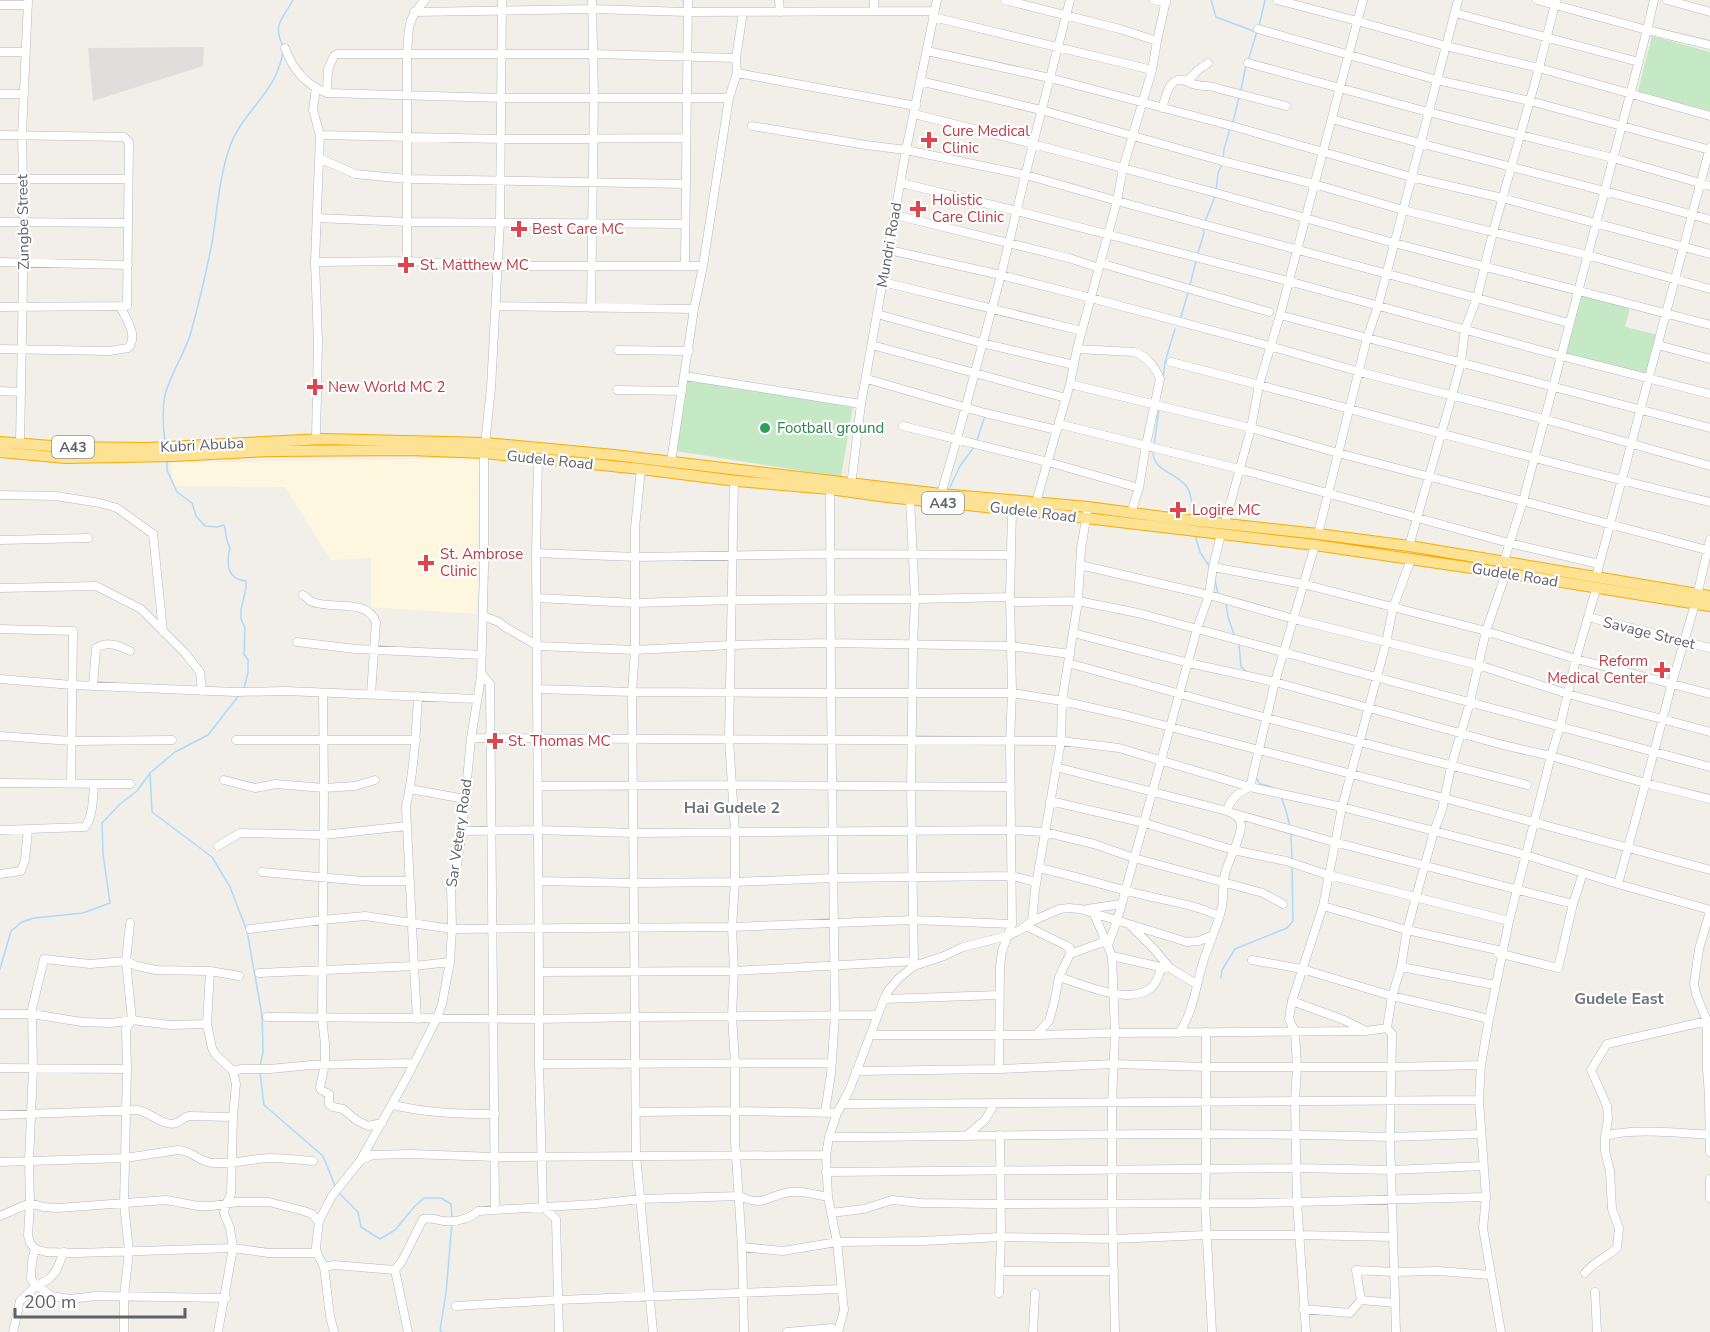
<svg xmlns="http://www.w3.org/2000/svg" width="1710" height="1332" font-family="'Nunito Sans',sans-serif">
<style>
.commercial{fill:#fef7e0}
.industrial{fill:#e0deda}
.pitch{fill:#c5e8c5}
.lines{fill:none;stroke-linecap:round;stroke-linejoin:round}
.stream{stroke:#aadaff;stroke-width:1.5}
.minor-casing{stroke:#b5b8bc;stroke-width:9}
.highway-casing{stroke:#f9ab00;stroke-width:12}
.minor{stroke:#fff;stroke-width:8}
.highway{stroke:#fde293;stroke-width:10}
.health-dot{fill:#e0444e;stroke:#fff;stroke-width:2}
.leisure-dot{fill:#2e9e5b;stroke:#fff;stroke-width:2}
.labels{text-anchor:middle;stroke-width:4.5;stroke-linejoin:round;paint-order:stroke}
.shield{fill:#fff;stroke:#8f9295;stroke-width:1.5}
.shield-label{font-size:14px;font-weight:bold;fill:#5f6368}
.health-label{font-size:15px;fill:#be3a42;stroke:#fff;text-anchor:start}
.street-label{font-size:15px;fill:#5f6368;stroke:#fff}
.leisure-label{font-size:15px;fill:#27864d;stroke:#fff;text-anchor:start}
.neighbourhood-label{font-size:16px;font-weight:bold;fill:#70757a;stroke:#fff}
</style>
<rect width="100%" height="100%" fill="#f1efe8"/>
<path class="commercial" d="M479,458L477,614L371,607V558L331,560L285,487L174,486L170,463Z"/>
<path class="industrial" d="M204,47L203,66L93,101L88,48Z"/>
<path class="pitch" d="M1652,36L1710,52V111L1637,94Z
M1583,292L1630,307L1625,327L1659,335L1648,378L1565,356Z
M688,378L853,405L841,477L676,451Z"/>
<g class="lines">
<path class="stream" d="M1211,0L1216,17L1256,32
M1259,26L1265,0
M283,46C272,24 283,19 293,0
M1248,61L1257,31
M1241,90L1246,65
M1233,122L1239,97
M1223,159L1224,149L1230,129
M1216,191L1218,173L1222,164
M1205,222L1215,196
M1198,253L1204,233L1203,227
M1190,285L1196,261
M1180,320L1188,293
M1163,378L1165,362L1175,329
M1161,392L1163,382
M977,440L985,416
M165,441C163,427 162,410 165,395C170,374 185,354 191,332C199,303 206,273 212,243C217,212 219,179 229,149C242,110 278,93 283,50
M1154,446L1159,409
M1153,450C1152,472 1177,472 1187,487C1192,495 1192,506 1192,515
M167,461V470L177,492L192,503L196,516L205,526L217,527L224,525C227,533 225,540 230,548C226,563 227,580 246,581V588L241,610V619L245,628L244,654L248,660V673L244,688
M950,487L960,466L974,447
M1195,535L1200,552L1209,566
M1215,581L1218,594
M1226,604L1228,617L1235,637
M1239,644L1241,667L1247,672
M1272,707L1277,691
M150,774L152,812L212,857L230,887L247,931L262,1015L263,1052L260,1066
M1256,778L1260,784L1269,786L1274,789
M1281,796L1286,811L1290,826
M1291,834L1292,859
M0,969L11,931L22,922L34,918L83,913L110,903L103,854L102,823L120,804L137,791L150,773L175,752L208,735L240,694
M1221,978L1222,970L1235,949L1287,928L1293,921L1292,867
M260,1073L264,1105L323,1156L335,1186
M339,1193L358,1212L361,1227L380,1239L395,1230L415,1206L424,1198H441L451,1204L452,1219
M442,1332L440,1330L446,1293L452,1223"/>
<g class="minor-casing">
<path id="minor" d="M779,0L780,12
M874,0V11
M1005,0L1120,29L1157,41
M1154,0L1166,3
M1277,0L1357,21L1446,46L1539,68L1710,116
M1537,0L1647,30L1710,45
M1667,0L1710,12
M0,5H28
M414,12L593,9L687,12L934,11
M1455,13L1639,62
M933,17L1152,70
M1258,29L1437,80L1530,101L1710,150
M285,48C292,68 306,85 327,93L502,98H729
M927,51L1050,78L1232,126L1411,177L1502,198L1710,254
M0,52H26
M1248,63L1428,112L1613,158L1710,186
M737,73L916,106
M920,81L1041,110L1222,161L1314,184L1403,210L1587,255L1710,289
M1186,81C1194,77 1195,71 1201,68C1203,66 1206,65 1208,63
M316,88L313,110L320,135L315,262L318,341L316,439
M327,93L328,69L334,56L337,54H593L736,58
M0,94H24
M1162,108C1166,97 1168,78 1183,80C1188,81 1192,85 1197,85C1207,87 1209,85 1220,89L1286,106
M914,114L1033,144L1216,193L1394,243L1710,325
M1332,119C1458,155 1585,184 1710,220
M752,126L866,145L906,150L1026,175L1117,201L1569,323
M0,135L124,137L129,142L127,306L0,307
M320,135L501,139L686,138
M319,158L355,174L407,179L686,184
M0,179H128
M901,183L1017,211L1288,281L1561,356L1710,394
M895,215L1069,258L1099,268
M317,218L408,222L684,224
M0,222L128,223
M889,250L1001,275L1091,298L1270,346L1360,372L1544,419L1710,466
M407,261V55C409,28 406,21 425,0
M0,262L128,265
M315,262L407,261L498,266H703
M1100,263L1269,312
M685,265L688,0
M883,282L1082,331
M497,306L694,309
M591,308L594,97L592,0
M877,314L982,343L1074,365
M1280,315L1710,428
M872,345L1066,398
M1658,345L1710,359
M0,349L110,351L128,348C139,336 126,319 120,306
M1077,349L1134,352C1146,355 1155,367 1160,379L1146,445L1139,488L1131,513
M618,350L689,351
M1171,362C1351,408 1529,459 1710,502
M685,376L861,404
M867,379L985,413L1057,430
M1070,384L1251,428L1338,453L1523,501L1710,551
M617,390L682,391
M0,391L21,392
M1059,424L1239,469L1509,543L1599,564
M903,426L1048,462L1139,488
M20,444L24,222L22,135L28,0
M538,459L536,551L539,972V1064L543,1207L556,1219L559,1332
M671,462L694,309L703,266L729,98L737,73L736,58L743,12
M641,469L635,528V650L632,692L636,1155L653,1332
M734,480L729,739L735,833V882L732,927L734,971L732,1016L735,1063V1141L742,1247L744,1332
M851,486L861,404L906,150L937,0
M941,494L957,439L1001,275L1033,144L1070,0
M0,495L56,496L100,503L117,508L153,534L163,631
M910,499L915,599L1010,597
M1036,502L1070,384L1077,349L1117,201L1123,168L1152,70L1157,41L1166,0
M1225,523L1251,428L1259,385L1280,315L1363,0
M1318,534L1367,338L1378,306L1458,0
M0,540L88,538
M1409,546L1452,396L1461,362L1465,329L1477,298L1493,232L1539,68L1556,0
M536,553L636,557L830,554L1011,555
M1504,561L1523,501L1647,30L1654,0
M1080,565L1209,595L1294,619L1478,665L1568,694L1710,732
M1213,567L1303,584L1486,631L1576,659L1710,694
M1596,577L1710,147
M0,588L96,586L141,609L185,653L200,672L202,691
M303,595C304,595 309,600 310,601C331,611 366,597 376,622L371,694
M537,598L635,603L731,600L915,599L913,646L911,787L914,966
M1010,602L1078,601L1138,613L1710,767
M483,616L499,622L505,627L538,646L635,650L731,645L830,643L1011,646L1070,654
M1588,617L1710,648
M0,629L73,631L71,784
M1073,633L1189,663L1275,682L1503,745L1551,756L1645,783L1710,799
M297,642L356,649L482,655
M1068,663L1267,718L1527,785
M481,673L490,684L495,1210
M0,679L72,685L235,692L286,691L477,699
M93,686L96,648C108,641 118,645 130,651
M537,689L632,692L831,693L830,489
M323,693L324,788L322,1018L325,1044V1064L320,1087L321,1090L329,1094V1104L333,1107L343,1109L356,1120L368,1126L382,1123
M0,736L72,741L172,740
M471,738L1061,741L1119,748L1250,787L1342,807L1526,855L1618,884L1710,910
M236,740H416
M1056,767L1227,811C1234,814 1241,817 1241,826C1241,839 1228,860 1225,874C1222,885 1224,896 1222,907C1218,924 1210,942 1204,959C1196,984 1194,1011 1179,1033
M224,780L255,788L276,784L324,788L355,786L375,780
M0,783L130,784
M538,786L732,785L1011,787
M410,789L465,799
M1050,801L1145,823L1233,850L1286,861L1328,875
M1227,811C1230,799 1239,792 1250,787L1275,682L1315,545
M1236,814L1334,842L1573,904
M0,830L85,827C93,817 93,798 94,784
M462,831L538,830L633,833L1011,830L1044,832L1094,844L1134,858L1263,893L1283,904
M218,846L240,833L323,835L407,826
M1039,868C1074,876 1108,886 1143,895C1169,901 1195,905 1219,916
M262,872L363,881H410
M0,874L21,871L25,860L28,829
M1329,875L1509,921L1489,1019L1481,1065L1479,1100L1486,1197L1483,1228L1501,1332
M539,881L633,883L735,882L833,878L1012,876L1036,882
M1618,884L1654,752L1672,683L1695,604L1710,540
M1323,906L1407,930L1502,951
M1087,909L1121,904
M1710,911L1699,949L1694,984L1696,994L1707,1021V1069L1709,1096L1710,1152
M1094,914L1112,956L1115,1033L1112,1103V1203L1115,1332
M1032,921L1035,890L1061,741L1062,701L1078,601L1081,549L1088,507
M1509,921L1551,756L1560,726L1576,659L1596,589
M1026,926L1065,945L1070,948V954L1059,977L1054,1003L1049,1021L1036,1035
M1131,926L1154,949L1170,968L1196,984
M250,929L322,920L365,916L452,929L732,927L913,920L1012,924
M1108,945L1117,921L1197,629L1209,595L1213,567L1221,534
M1498,953L1558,968L1573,904L1583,873
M1070,954L1106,941
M1112,956L1165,968
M1252,960L1302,969L1392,996L1489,1019
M1401,967L1495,985
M210,971L207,1024L212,1048L215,1054L233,1071L236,1084L233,1117L231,1194L226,1204L224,1213L230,1228L233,1248L218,1332
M539,972L734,971L914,961
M259,973L414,966L406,807C414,771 416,733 418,696
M239,976L210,971L156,970L137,966L126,961L90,964L44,959L32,1009L33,1069L29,1162L30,1203L28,1235L30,1243L35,1249L46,1252L77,1253L233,1248L269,1253H317
M1059,977C1083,984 1128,1006 1151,988C1157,983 1159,975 1161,968
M884,999L999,995
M1292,1001L1344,1020L1366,1031L1387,1028
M0,1014H32L82,1022L111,1023L132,1020L170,1025L207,1024
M267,1017L540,1019L635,1017L878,1015
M417,1019L414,966L450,962
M1206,1032V1169L1205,1203L1212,1332
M871,1035H1036L1115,1033L1366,1031
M539,1064L832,1063
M0,1068L127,1069
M999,1069L1000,967L1002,951L1012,924L1010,741L1012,693L1010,597L1012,509
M233,1071L242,1069H270L311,1065L414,1063
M856,1071L999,1069L1115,1064L1207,1067H1390L1481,1065
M843,1104L1479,1100
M393,1105C427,1113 459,1114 495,1114
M636,1112L736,1111L837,1113
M825,1112L831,1074L835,1015L831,693H1012L1062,701L1128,716L1444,798L1710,870
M0,1115L138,1110C149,1112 164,1127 176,1123C181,1121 184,1117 189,1116L233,1117
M1480,1134L1390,1137L1392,1034L1387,1028L1392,996L1401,967L1407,930L1434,831L1442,810L1451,767L1470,702L1486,631L1506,573
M966,1136L985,1120L995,1103
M1605,1136C1633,1128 1680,1133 1710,1135
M829,1137C1016,1136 1203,1131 1390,1137L1396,1332
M361,1160L372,1155L410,1154L495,1157L826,1155
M0,1162L125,1158L178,1150C192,1150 200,1163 213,1163C233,1164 251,1159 270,1158C284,1158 299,1160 313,1161
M826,1172L1297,1168L1391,1170L1483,1166
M1710,1179V1198
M831,1213L864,1209L892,1200L921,1203L991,1204L1256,1203L1486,1197
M0,1216L30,1203L43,1207L58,1208L166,1200L198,1206H212L237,1202H269L304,1211L312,1214L319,1222
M742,1247L783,1251L837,1242L922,1241L1001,1237L1113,1239L1206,1235H1298L1393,1237
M35,1249L32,1261L31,1279L33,1282L51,1296L70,1299L96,1296L226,1298
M324,1267L334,1265L395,1270L408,1332
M395,1270L402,1261L423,1219C434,1217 434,1220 444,1221C456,1222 469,1219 478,1211L595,1204L641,1199L740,1196C764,1208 768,1195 790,1192C802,1190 816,1195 828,1197
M1000,1271H1114
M1585,1273C1593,1262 1607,1257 1617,1248L1619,1228L1612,1209L1610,1171L1605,1151V1136L1608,1119L1607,1106L1591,1070L1607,1044L1707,1021
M1595,1292L1597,1332
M999,1293L1001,1237L1000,1135
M1361,1300L1356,1270L1394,1272L1438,1271L1491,1275
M456,1306L558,1300L841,1289
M1303,1309L1350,1313L1361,1300L1395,1303
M13,1332L20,1301L34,1288L50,1278L56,1271L64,1252
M124,1332V1296L129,1251L124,1204L127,1069L126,1029L132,1020L126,961L130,923
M334,1332L330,1316L324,1267L317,1253L316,1247L319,1221L332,1196L360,1161L406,1079L437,1018L442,1004L450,962L452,929L451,884L457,865L462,831L471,738L481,677L484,568V453L491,388L500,222L502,0
M787,1332L832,1328L838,1332
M838,1332L844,1310L837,1242L828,1197L826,1155L829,1137L837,1113L849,1091L884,999L888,991L899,978L914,966L944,956L963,947L1007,936L1020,930L1032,921L1060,909L1069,908L1080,909L1187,942L1199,941L1211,936
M1033,1332L1035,1293
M1306,1332L1297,1202L1295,1101L1297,1067L1295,1032L1289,1019L1292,1001L1323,906L1342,807L1386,643L1393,608L1411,559"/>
</g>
<g class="highway-casing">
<path id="highway" d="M0,442L64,447L146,448L323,439L485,443L614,455L941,494L1088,507L1163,517L1318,534L1409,546L1710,596
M0,452L66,458L173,456L270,451L409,450L484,453L641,469L737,481L830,489L887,497L1035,512L1315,545L1506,573L1710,606"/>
</g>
<use href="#minor" class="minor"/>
<use href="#highway" class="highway"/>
</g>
<g class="health-dot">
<path d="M926 131h6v6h6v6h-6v6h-6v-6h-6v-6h6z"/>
<path d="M915 200h6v6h6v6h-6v6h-6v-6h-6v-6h6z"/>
<path d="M516 220h6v6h6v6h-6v6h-6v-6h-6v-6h6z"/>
<path d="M403 256h6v6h6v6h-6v6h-6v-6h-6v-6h6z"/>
<path d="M312 378h6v6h6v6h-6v6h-6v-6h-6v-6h6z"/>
<path d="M1175 501h6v6h6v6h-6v6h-6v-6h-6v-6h6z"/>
<path d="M423 554h6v6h6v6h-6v6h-6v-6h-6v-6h6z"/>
<path d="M1659 661h6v6h6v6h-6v6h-6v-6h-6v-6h6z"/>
<path d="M492 732h6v6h6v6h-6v6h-6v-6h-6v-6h6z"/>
</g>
<circle class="leisure-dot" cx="765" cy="428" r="6"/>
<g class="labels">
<g class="shield">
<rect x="52" y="436" width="42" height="22" rx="4.5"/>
<rect x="922" y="492" width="42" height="22" rx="4.5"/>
</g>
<g class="shield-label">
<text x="73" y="452">A43</text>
<text x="943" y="508">A43</text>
</g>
<g class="health-label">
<text x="942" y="136">Cure Medical<tspan x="942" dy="17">Clinic</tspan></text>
<text x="932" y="205">Holistic<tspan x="932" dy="17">Care Clinic</tspan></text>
<text x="532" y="234">Best Care MC</text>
<text x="420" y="270">St. Matthew MC</text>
<text x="328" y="392">New World MC 2</text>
<text x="1192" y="515">Logire MC</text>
<text x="440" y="559">St. Ambrose<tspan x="440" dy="17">Clinic</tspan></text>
<text x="1648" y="666" text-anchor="end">Reform<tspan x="1648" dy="17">Medical Center</tspan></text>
<text x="508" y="746">St. Thomas MC</text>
</g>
<g class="street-label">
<text transform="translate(23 222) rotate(-91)" y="5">Zungbe Street</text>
<text transform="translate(889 245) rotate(-80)" y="5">Mundri Road</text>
<text transform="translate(202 445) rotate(-3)" y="5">Kubri Abuba</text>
<text transform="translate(550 460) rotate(6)" y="5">Gudele Road</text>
<text transform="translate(1033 512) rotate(7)" y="5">Gudele Road</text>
<text transform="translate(1515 575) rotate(9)" y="5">Gudele Road</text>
<text transform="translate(1649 633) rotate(14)" y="5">Savage Street</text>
<text transform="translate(459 833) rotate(-82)" y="5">Sar Vetery Road</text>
</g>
<g class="leisure-label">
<text x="777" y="433">Football ground</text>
</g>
<g class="neighbourhood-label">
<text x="732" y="813">Hai Gudele 2</text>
<text x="1619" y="1004">Gudele East</text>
</g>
</g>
<path d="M15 1308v9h170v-9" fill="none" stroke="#5f6368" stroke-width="3"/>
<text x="24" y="1308" font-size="18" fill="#5f6368" stroke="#ffffff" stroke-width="4.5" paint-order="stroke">200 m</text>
</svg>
